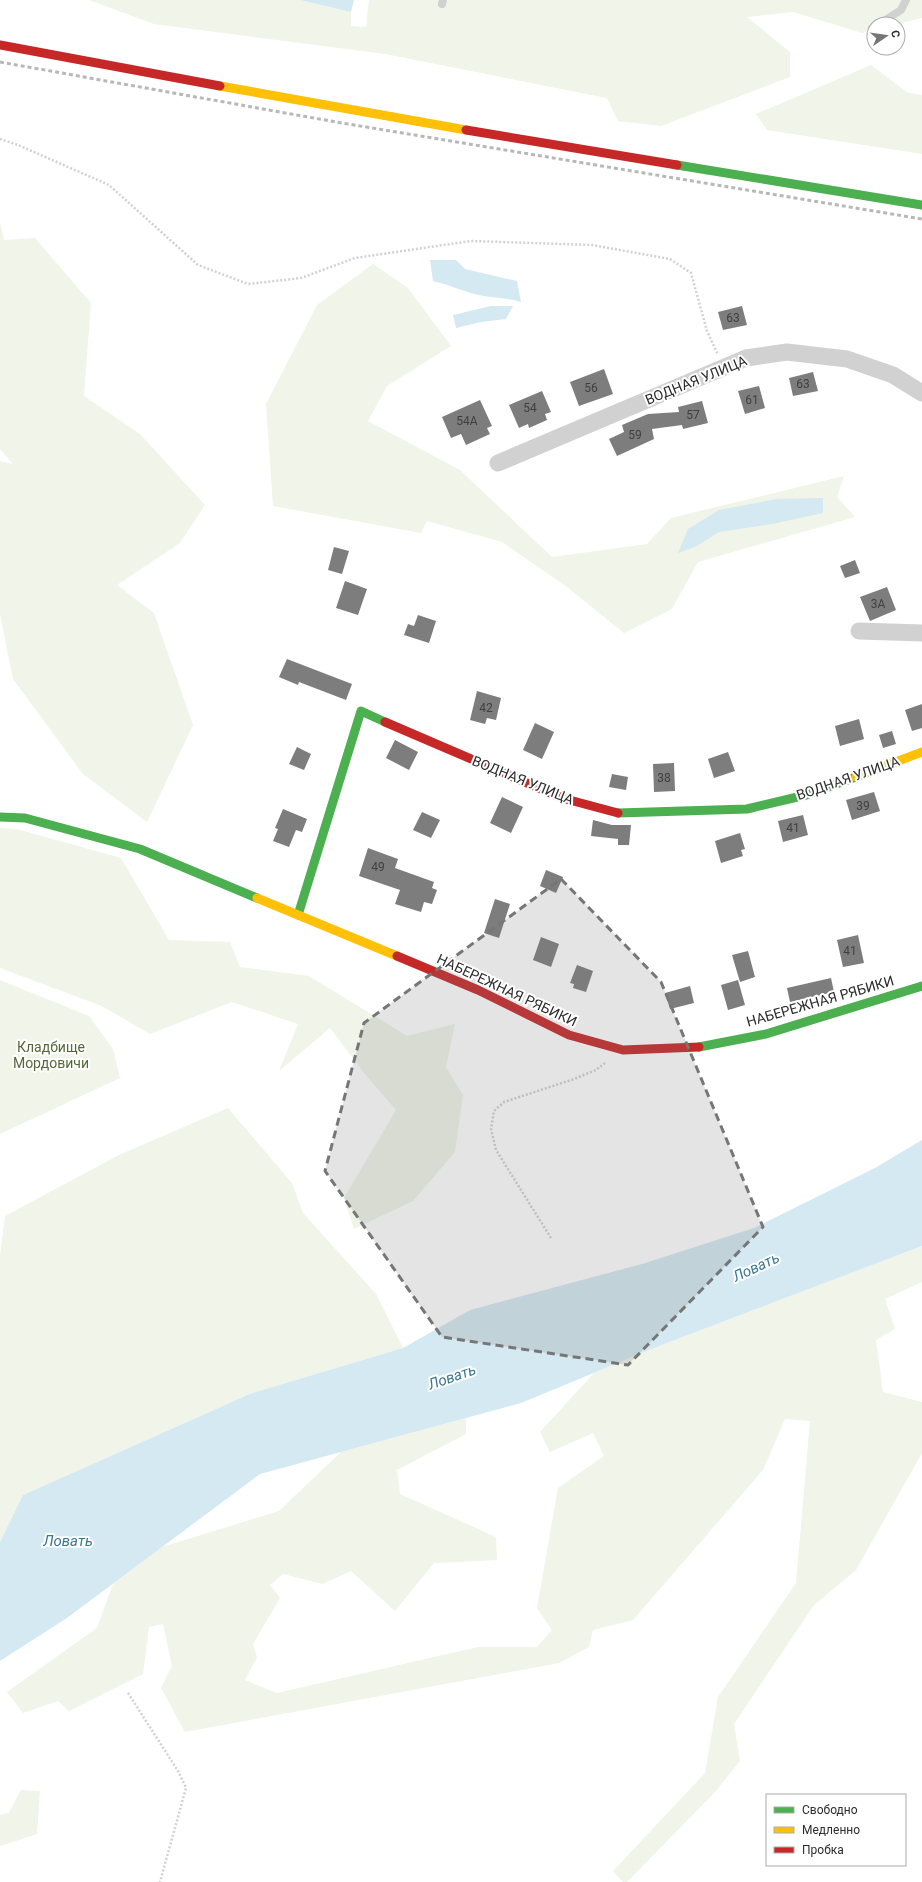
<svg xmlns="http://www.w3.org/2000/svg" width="922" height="1882" font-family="Roboto,sans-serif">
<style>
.green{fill:#f0f4e9}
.water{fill:#d4e9f2}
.building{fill:#7d7d7d}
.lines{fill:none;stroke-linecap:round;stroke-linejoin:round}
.path{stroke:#d1d1d1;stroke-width:2.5;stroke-dasharray:2 2;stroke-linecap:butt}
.lane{stroke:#d1d1d1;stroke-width:8}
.street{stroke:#d1d1d1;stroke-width:17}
.fast{stroke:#4caf50;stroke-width:9}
.slow{stroke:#ffc107;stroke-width:9}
.jam{stroke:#c62828;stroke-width:9}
.rail{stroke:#b8b8b8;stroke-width:3;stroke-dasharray:4 3;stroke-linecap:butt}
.marked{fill:#767676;fill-opacity:0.2;stroke:#767676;stroke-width:3;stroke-dasharray:8 5;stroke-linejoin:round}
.labels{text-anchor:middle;stroke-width:4;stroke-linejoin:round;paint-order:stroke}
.number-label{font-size:12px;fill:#404040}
.street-label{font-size:14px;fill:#2c2c2c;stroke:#fff}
.park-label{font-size:14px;fill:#536937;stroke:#fff}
.water-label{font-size:15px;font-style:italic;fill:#367792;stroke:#fff}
</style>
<rect width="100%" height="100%" fill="#fff"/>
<path class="green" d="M89,0H300L351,12V26L366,27L369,0H922V18L897,24H874V30L862,33L793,12L747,17L790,52V77L661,126L618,121L607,98L385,54L154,24Z
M871,65L908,93L922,95V154L767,130L756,114Z
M0,222L4,240L35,238L91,303L84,396L140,434L205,505L180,543L117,585L154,613L193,725L147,822L83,774L13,679L0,614V461L13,464L0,449Z
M373,264L408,288L451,346L387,386L368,421L460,470L552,557L647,544L671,518L844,476L837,497L855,517L698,562L672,609L624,633L567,587L502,542L427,521L421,533L273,506L266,404L317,305Z
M0,828L17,829L121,858L169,940L230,942L240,967L309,976L407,1036L455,1024L446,1067L463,1095L455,1152L413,1201L354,1229L344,1198L396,1110L364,1073L330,1028L279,1071L298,1024L232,1002L150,1034L102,1006L0,968Z
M0,980L89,1016L113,1049L120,1078L0,1134Z
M228,1108L292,1183L303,1213L376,1294L403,1348L252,1393L23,1495L0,1542V1256L5,1216L119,1155Z
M922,1246V1282L885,1299L895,1329L876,1340L883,1392L922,1402V1453L856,1570L814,1605L734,1724L740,1761L715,1792L627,1882H623L613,1871L705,1773L718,1697L796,1583L810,1421L785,1419L763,1470L633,1620L593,1630L589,1647L559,1663L185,1732L161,1688L172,1666L163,1624L149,1627L143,1674L69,1711L58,1701L23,1713L7,1692L97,1628L113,1584L162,1547L279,1511L341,1452L466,1418V1434L397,1470L400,1494L496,1537L497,1560L434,1563L395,1611L351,1571L322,1584L283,1574L270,1585L280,1598L253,1644L257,1657L245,1680L277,1693L478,1647H537L552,1630L537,1608L558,1488L604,1456L593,1433L550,1452L540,1432L594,1373L659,1346Z
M21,1790L40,1791L37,1834L0,1846V1815L9,1813Z"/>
<path class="water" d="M300,0H354L351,12Z
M430,260H456L465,269L517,281L521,302C508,298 497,298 484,296C466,293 451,285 433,281Z
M491,306H513L506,319L481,322L456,328L453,315Z
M823,498V513L772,524L719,532L697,546L678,553L688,529L719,510L777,499Z
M922,1140V1246L659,1346L521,1403L260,1474L67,1618L0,1661V1542L23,1495L252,1393L403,1348L470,1310L642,1264L754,1228L875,1168Z"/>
<path class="building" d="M742,306L747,325L723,330L718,312Z
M604,369L613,394L579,406L570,382Z
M813,372L818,391L793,396L789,378Z
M759,386L765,408L745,414L738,391Z
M542,391L551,412L545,414L547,420L529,428L528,424L519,428L509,405Z
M480,400L492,426L487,428L490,434L466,445L461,434L451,438L442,417Z
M702,401L708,423L683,429L682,425L652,429L654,439L617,456L609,439L624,432L622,425L648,414L679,412L678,407Z
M334,547L349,551L342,574L328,570Z
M855,560L860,573L845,578L840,566Z
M345,581L367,589L358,615L336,608Z
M887,587L896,610L870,621L860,597Z
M418,615L436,621L429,643L404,635L408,624L414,626Z
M287,659L352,684L346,700L299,682L298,685L279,677Z
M477,691L501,698L496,720L487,718L485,724L470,720Z
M922,704V728L912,731L905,710Z
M859,719L864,739L840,746L835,726Z
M535,723L554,732L542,759L523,750Z
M892,731L896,744L883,748L879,735Z
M395,740L418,752L409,770L386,758Z
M297,747L311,754L304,770L289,764Z
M728,752L735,771L714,778L708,759Z
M674,763L675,791L654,792L653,764Z
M612,774L628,777L626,790L609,787Z
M874,792L880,811L852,820L846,800Z
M502,797L523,807L511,833L490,823Z
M283,809L307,819L302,832L296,830L289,847L273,841L278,829L275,828Z
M422,812L440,820L431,838L413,830Z
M803,815L808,835L783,842L778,821Z
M593,820L612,825H631L629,845H618V839L591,836Z
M740,833L745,849L741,850L743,856L721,863L715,841Z
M368,848L398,859L395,868L434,882L432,888L437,890L432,904L424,902L421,912L395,904L400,890L359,876Z
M546,870L563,877L556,893L540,886Z
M495,899L510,904L499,938L484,933Z
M858,935L864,963L843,967L837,940Z
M541,937L559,944L551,967L533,960Z
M748,951L755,977L740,982L732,955Z
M577,965L593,971L586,992L573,988L574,984L570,983Z
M831,978L834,992L790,1002L787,988Z
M738,980L745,1005L728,1010L721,985Z
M690,986L694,1003L670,1009L665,993Z"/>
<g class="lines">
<path class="path" d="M0,139L18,145L109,185L198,265L248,284L301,278L355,258L471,241L592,245L670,259L691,273L707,331L718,355
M551,1238L496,1150L491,1129L494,1111L504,1102L574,1079L596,1070L605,1063
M128,1693L178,1771L186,1788L160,1882"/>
<path class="lane" d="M442,4L443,0
M879,24L901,10L906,0
M872,28L874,27"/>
<path class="street" d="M498,463L746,358L787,352L847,359L893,375L922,393
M859,631L922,633"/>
<path class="fast" d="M677,165L922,205
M618,813L747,809L806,795L856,777
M0,817L25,818L140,849L257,898
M298,915L361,711L385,722
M699,1047L766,1034L922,986"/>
<path class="slow" d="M220,86L466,130
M856,777L922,752
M257,898L397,956"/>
<path class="jam" d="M0,45L220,86
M466,130L677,165
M385,722L562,798L618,813
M397,956L478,990L569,1035L623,1050L699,1047"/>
<path class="rail" d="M0,62L336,122L922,219"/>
</g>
<path class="marked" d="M561,879L661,982L763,1227L628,1365L442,1337L325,1171L364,1023Z"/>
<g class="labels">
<g class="number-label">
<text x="733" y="322">63</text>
<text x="803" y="388">63</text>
<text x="591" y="392">56</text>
<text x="752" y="404">61</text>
<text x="530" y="412">54</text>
<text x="693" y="419">57</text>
<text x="467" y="425">54А</text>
<text x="635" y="439">59</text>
<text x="878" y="608">3А</text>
<text x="486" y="712">42</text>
<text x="664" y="782">38</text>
<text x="863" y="810">39</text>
<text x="793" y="832">41</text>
<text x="378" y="871">49</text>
<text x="850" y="955">41</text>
</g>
<g class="street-label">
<text transform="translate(696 380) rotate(-22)" y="5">ВОДНАЯ УЛИЦА</text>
<text transform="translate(848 778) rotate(-19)" y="5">ВОДНАЯ УЛИЦА</text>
<text transform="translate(523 780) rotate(22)" y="5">ВОДНАЯ УЛИЦА</text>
<text transform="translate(507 990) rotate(25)" y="5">НАБЕРЕЖНАЯ РЯБИКИ</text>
<text transform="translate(820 1001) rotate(-16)" y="5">НАБЕРЕЖНАЯ РЯБИКИ</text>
</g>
<g class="park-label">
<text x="51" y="1052">Кладбище<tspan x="51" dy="16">Мордовичи</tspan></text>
</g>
<g class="water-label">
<text transform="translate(756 1267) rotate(-25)" y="5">Ловать</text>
<text transform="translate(452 1377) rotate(-19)" y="5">Ловать</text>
<text x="68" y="1546">Ловать</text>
</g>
</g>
<rect x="766" y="1794" width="140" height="72" fill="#ffffff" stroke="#ababab"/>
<rect x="774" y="1807" width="20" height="6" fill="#4caf50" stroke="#ababab"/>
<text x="802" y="1814" font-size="12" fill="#2c2c2c">Свободно</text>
<rect x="774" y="1827" width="20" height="6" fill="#ffc107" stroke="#ababab"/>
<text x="802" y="1834" font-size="12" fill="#2c2c2c">Медленно</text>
<rect x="774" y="1847" width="20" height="6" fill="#c62828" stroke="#ababab"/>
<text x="802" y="1854" font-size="12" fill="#2c2c2c">Пробка</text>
<g transform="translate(886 36) rotate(77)"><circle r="19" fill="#ffffff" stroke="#ababab"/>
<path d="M0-3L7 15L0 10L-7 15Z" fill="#767676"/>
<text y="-6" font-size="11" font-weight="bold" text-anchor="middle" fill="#2c2c2c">С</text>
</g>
</svg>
